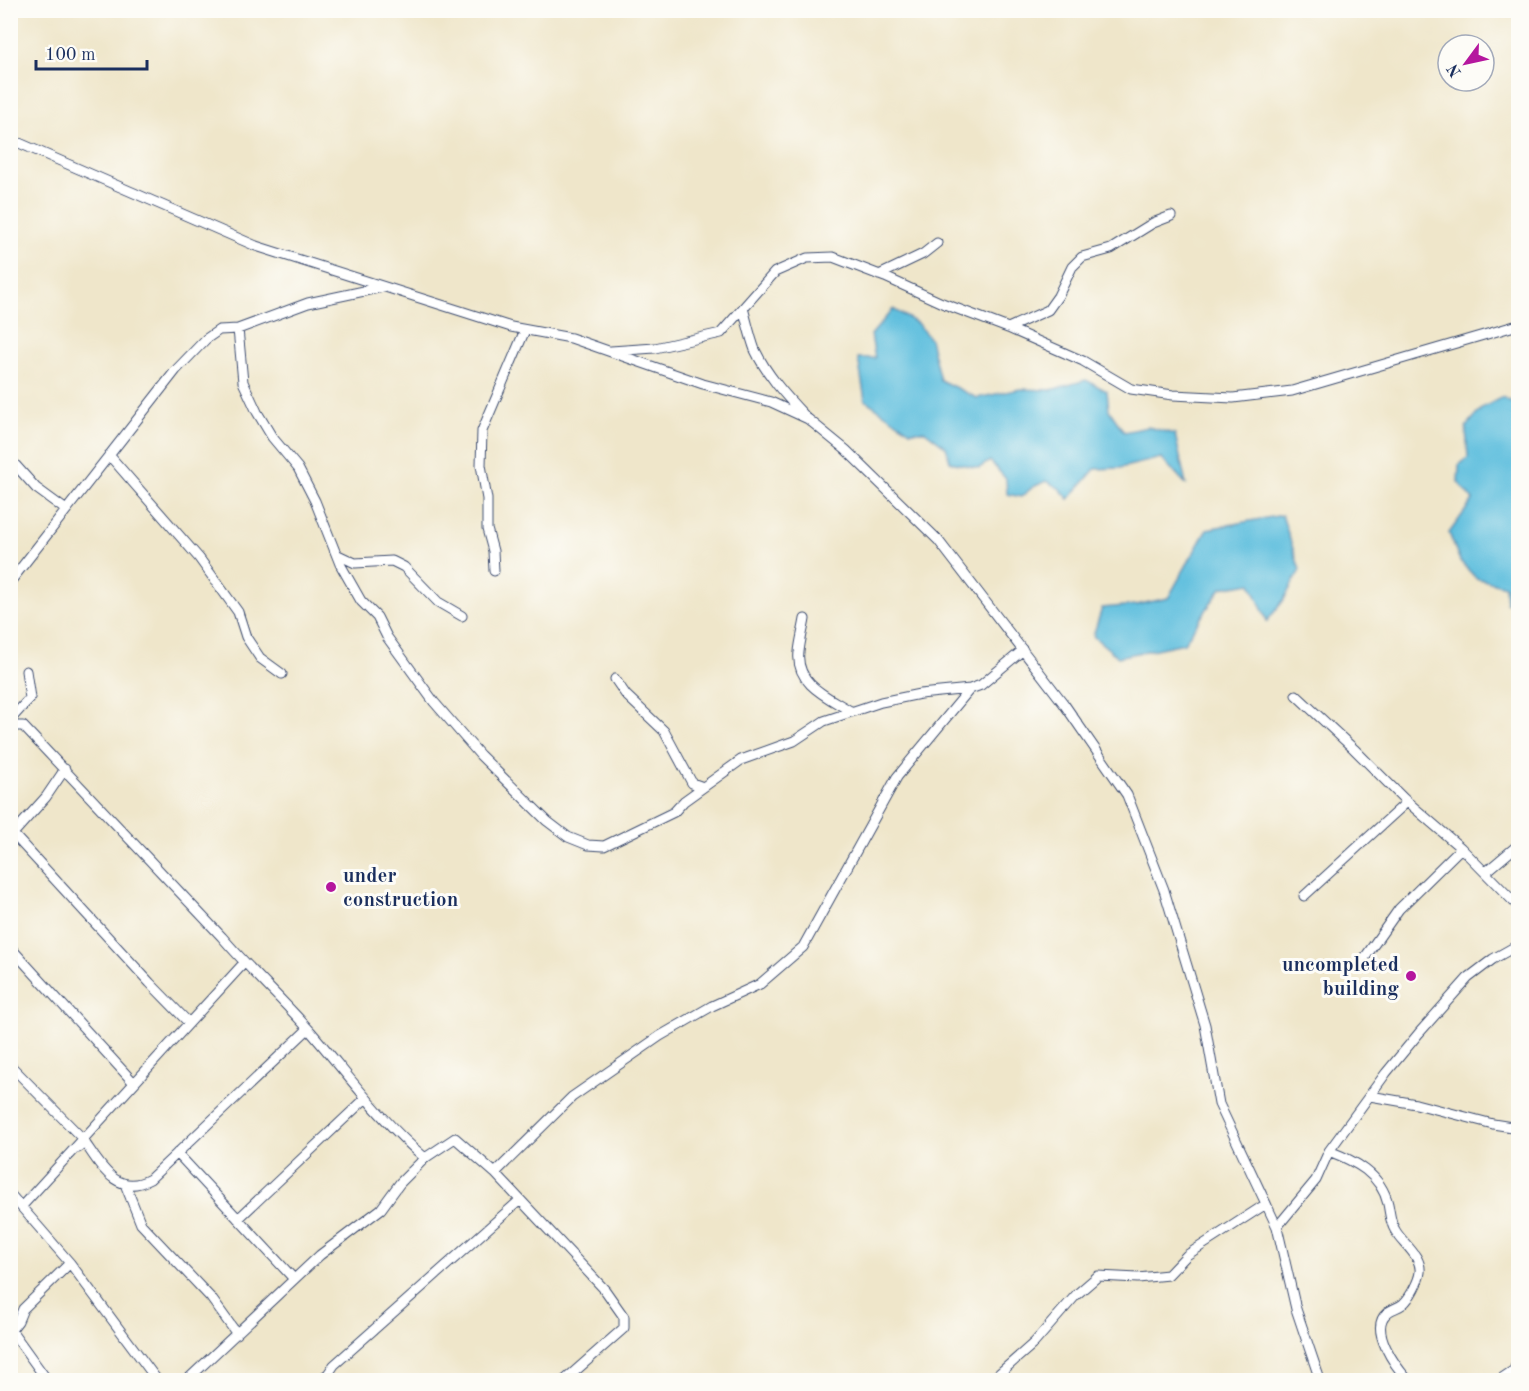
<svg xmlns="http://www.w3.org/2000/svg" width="1529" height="1391" font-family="'Old Standard TT',serif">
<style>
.water{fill:#60bfde;stroke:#3e779e;stroke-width:1.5}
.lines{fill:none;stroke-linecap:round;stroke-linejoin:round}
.minor-casing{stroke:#3b4a6e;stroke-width:11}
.minor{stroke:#fff;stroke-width:9}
.poi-dot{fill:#b5179e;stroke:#fdfcf7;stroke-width:2}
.labels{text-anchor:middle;stroke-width:6;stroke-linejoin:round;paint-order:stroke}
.poi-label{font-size:21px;font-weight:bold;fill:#1b2f5e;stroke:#fdfcf7;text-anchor:start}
</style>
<rect width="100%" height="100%" fill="#fdfcf7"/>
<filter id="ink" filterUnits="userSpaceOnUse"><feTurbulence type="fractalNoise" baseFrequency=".0167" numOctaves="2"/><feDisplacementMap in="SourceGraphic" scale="12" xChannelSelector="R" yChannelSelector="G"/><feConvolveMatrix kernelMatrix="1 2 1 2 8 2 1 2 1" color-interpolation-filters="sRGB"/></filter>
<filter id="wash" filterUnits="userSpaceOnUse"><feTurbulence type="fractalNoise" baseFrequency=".008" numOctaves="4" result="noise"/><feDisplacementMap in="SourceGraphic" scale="24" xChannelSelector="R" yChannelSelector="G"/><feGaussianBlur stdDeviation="1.35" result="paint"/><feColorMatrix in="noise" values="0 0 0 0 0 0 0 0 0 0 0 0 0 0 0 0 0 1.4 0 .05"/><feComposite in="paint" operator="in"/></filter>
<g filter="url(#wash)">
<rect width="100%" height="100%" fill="#efe6ca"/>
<path class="water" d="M893,309L917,323L930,339L940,380L977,398L1020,389L1051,390L1086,380L1107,391L1109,410L1124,432L1148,427L1175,434L1186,484L1161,458L1120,468L1095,469L1069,499L1059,488L1046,481L1033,487L1021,497L1007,494L1006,479L990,461L979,468L950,462L946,447L925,431H910L865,400L858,358H875L871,335Z
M1502,397L1514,403L1518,399V601L1506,603L1505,586L1476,578L1460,561L1449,533L1473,500L1458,482L1459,465L1468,458L1466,427L1482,408Z
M1282,515L1300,570L1283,601L1267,621L1251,583L1221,588L1184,643L1118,657L1093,636L1102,608L1136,605L1168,598L1207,529Z"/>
</g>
<g filter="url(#ink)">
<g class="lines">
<g class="minor-casing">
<path id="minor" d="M10,139L256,246L511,327L571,338L703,384L771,402L808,419L846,450L938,540L1064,704L1127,795L1164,890L1205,1025L1219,1104L1277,1227L1296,1309L1320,1380
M879,275L923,254L937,243
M743,308C747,322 750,337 755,350C767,375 785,395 804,415
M1008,328L1048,310L1058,296L1072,267L1082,257L1111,249L1153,223L1171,216
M238,329L243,382L257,412L272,437L298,468L315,501L340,564L361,601L377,617L387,637L434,702L480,755L547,821L568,837L588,845L604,846L674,812L684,801L741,760L794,741L824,721L881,702L920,694L970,689L981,685L1023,650
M611,351L655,348L721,333L775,272L807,258L833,257L885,277L942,303L1008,328L1083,361L1131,389L1173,395L1233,398L1292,391L1518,325
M109,455L199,558L238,612L246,637L260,658L282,674
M10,459L36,488L66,510
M336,554L355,563L392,561L404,567L438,602L462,616
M494,571L493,551L487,529V499L481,465L482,431L525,330
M10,582L176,370L206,339L219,330L238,329L308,303L383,287
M805,619C803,631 800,641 799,652C795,685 830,698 852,712
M615,679L626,695L664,731L692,783L703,787
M1296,695L1354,749L1404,799L1461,848L1518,906
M10,720L30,698L26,671
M10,726H23L222,937C250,970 282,999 311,1032C348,1075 381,1121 425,1158L455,1138L495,1173L572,1097L660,1036L712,1006L760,984L803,947L897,777L970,689
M13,834L150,983L189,1023
M10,837L46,797L65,769
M1486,872L1518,845
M1304,896L1407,802
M10,947L134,1083
M1361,963L1399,909L1461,848
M10,1065L83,1139
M1370,1096L1416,1104L1493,1124L1518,1128
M78,1148L85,1143C101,1166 117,1197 150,1179L308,1029
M1329,1151C1355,1161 1381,1174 1388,1204C1390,1213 1390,1222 1395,1230C1402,1243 1422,1256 1420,1272C1419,1281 1410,1298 1403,1304C1398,1308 1391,1309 1387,1313C1368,1329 1396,1367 1408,1380
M177,1153L294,1279
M495,1173L605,1290L624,1317V1328L565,1380
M125,1184L141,1224L211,1298L237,1334
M10,1194L70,1263L157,1380
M22,1206L244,963
M238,1219L365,1099
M1277,1227L1316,1180L1329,1151L1386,1073L1419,1033L1468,978L1493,959L1518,945
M47,1380L11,1330L18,1321L23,1309L70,1263
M187,1380L320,1255L381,1209L400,1183L425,1158
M320,1380L328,1374L334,1365L520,1200
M992,1380L1034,1343L1076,1295L1098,1276L1138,1278L1168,1275L1187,1255L1266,1204
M1499,1380L1514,1370L1518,1361"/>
</g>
<use href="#minor" class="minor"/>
</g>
</g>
<g class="poi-dot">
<circle cx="331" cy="887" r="6"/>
<circle cx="1411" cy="976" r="6"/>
</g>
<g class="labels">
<g class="poi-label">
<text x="343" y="882">under<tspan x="343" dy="24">construction</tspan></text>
<text x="1399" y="971" text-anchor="end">uncompleted<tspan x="1399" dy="24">building</tspan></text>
</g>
</g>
<rect width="1529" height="1391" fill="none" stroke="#fdfcf7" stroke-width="36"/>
<g transform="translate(1466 63) rotate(237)"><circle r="28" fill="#fdfcf7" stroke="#a3aaba" stroke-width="1.5"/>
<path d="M0-4.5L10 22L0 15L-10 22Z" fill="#b5179e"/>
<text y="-9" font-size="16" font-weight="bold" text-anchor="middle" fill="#1b2f5e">N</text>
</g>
<path d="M36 60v9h111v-9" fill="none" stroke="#1b2f5e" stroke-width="3"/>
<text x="45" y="60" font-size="18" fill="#1b2f5e" stroke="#fdfcf7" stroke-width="4.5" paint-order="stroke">100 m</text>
</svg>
